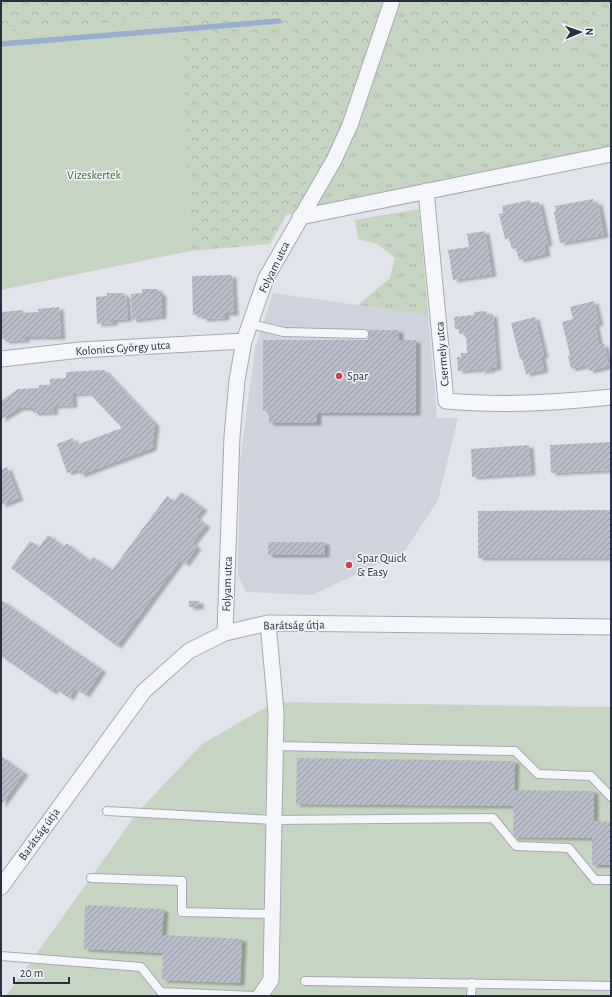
<svg xmlns="http://www.w3.org/2000/svg" width="612" height="997" font-family="'Alegreya Sans',sans-serif">
<style>
.built{fill:#cfd3dd}
.grass{fill:url(#grass-tufts)}
.forest{fill:url(#forest-crowns)}
.green{fill:#c5d5c2}
.lines{fill:none;stroke-linecap:round;stroke-linejoin:round}
.stream{stroke:#9aaecd;stroke-width:5.5}
.building{fill:url(#building-hatch);filter:url(#shadow)}
.lane-casing{stroke:#a6aab6;stroke-width:10}
.street-casing{stroke:#a6aab6;stroke-width:17}
.lane{stroke:#f5f6f9;stroke-width:8}
.street{stroke:#f5f6f9;stroke-width:15}
.poi-dot{fill:#d73f48;stroke:#f1f4f8;stroke-width:1.5}
.labels{text-anchor:middle;stroke-width:3;stroke-linejoin:round;paint-order:stroke}
.park-label{font-size:12px;fill:#396135;stroke:#f1f4f8}
.street-label{font-size:12px;fill:#283044;stroke:#f1f4f8}
.poi-label{font-size:12px;fill:#283044;stroke:#f1f4f8;text-anchor:start}
</style>
<defs>
<pattern id="grass-tufts" width="24" height="20" patternUnits="userSpaceOnUse"><rect width="24" height="20" fill="#c5d5c2"/><path d="M3 7l-1-3M5 7V3M7 7l1-3M15 17l-1-3M17 17v-4M19 17l1-3" fill="none" stroke="#a9b7a8"/></pattern>
<pattern id="forest-crowns" width="20" height="18" patternUnits="userSpaceOnUse"><rect width="20" height="18" fill="#c5d5c2"/><path d="M2 6a3 3 0 1 1 6 0M12 15a3 3 0 1 1 6 0" fill="none" stroke="#a9b7a8"/></pattern>
<pattern id="building-hatch" width="6" height="6" patternUnits="userSpaceOnUse"><rect width="6" height="6" fill="#b8bdc9"/><path d="M-1 1l2-2M0 6l6-6M5 7l2-2" fill="none" stroke="#969aa5"/></pattern>
<filter id="shadow"><feDropShadow dx="4.5" dy="2.5" stdDeviation="1" flood-color="#0004"/></filter>
</defs>
<rect width="100%" height="100%" fill="#e1e4eb"/>
<path class="built" d="M273,293L428,315L437,418H458L438,500L404,552L312,595L246,592L238,576L240,462L255,348Z"/>
<path class="grass" d="M364,1H409L396,43L580,57L599,1H611V148L286,215L331,143L372,19Z
M419,209L428,315L358,305L390,278L395,258L377,244L358,239L355,220Z"/>
<path class="forest" d="M1,1H364L372,19L373,44L331,143L286,215L270,244L190,251L181,17L1,32Z
M409,1H599L581,57H421L396,43Z"/>
<path class="green" d="M182,17L190,251L1,290V32Z
M275,702L611,707V996H6L137,813L202,744Z"/>
<g class="lines">
<path class="stream" d="M1,44L279,21"/>
</g>
<path class="building" d="M593,199L594,203L598,202L604,235L560,243L554,212L556,211L555,206Z
M530,200L531,203L539,202L548,243L544,244L546,254L519,260L516,248L512,249L509,238L505,239L499,214L503,213L502,206Z
M485,231L492,274L453,280L448,250L469,247L467,234Z
M232,275L234,313H225V318L202,319V314L193,315L192,276Z
M142,289H158L159,293H162V316L132,320L131,294L142,293Z
M107,293H124V296L126,295L128,319L113,320V323L97,324L96,297L107,296Z
M594,301L599,323L595,324L599,345L604,344L609,366L589,371L587,365L571,369L568,356L570,355L562,322L573,319L570,307Z
M59,307L61,337H25V340L5,341L4,339H1L2,312L23,310V313L38,312V309Z
M486,311L487,315L493,314L497,368H491V370L481,371V369L458,371L457,357H461V353H467L466,333L459,334V329H455L454,317L474,315V312Z
M535,317L544,355L541,356L544,370L526,374L522,359H520L511,323Z
M368,330H399V340H416V413H317V423H269V411H263V340H368Z
M104,370L155,424L152,448L80,475L78,469L67,473L57,444L73,438L76,445L122,428L89,393L72,394L73,405L53,406L54,412L33,413V408H19L1,419V401L18,389L39,388V385H50V379L66,378V372Z
M611,442V470L551,473L550,445Z
M529,445L531,473L472,477L471,449Z
M7,467L19,498L1,505V470Z
M181,492L203,508L196,517L206,525L192,543L197,547L185,564L180,560L117,646L11,568L30,541L39,547L48,535L64,547L66,543L90,561L93,557L112,570L167,496L174,501Z
M611,510V558H478V511Z
M268,542H325V555H268Z
M1,600L102,670L85,695L75,688L69,698L55,688L53,692L1,656Z
M189,601H199V607H189Z
M1,756L24,773L1,805Z
M297,758L515,761L514,790L594,791V821L611,822V865H592V838L513,837L514,806L296,804Z
M85,905L164,909L162,935L242,939L240,983L162,980L163,953L84,949Z"/>
<g class="lines">
<g class="lane-casing">
<path id="lane" d="M250,324L284,332L364,334
M276,746L515,751L538,774L591,776L611,797
M107,811L274,820L493,818L516,846L569,848L595,880H611
M91,878L182,881V912L272,914
M1,956L141,967L161,992L254,996
M305,981L611,986
M471,996L472,983"/>
</g>
<g class="street-casing">
<path id="street" d="M426,191L446,401C501,406 556,403 611,397
M300,217L611,154
M1,359L80,350L244,341
M225,633L232,436L237,380L244,341L266,278L334,160L350,125L392,1
M1,887L144,691L189,651L225,633L268,623L611,627
M260,996L271,980L276,712L268,623"/>
</g>
<use href="#lane" class="lane"/>
<use href="#street" class="street"/>
</g>
<g class="poi-dot">
<circle cx="339" cy="376" r="4"/>
<circle cx="349" cy="565" r="4"/>
</g>
<g class="labels">
<g class="park-label">
<text x="94" y="179">Vizeskertek</text>
</g>
<g class="street-label">
<text transform="translate(274 267) rotate(-64)" y="4">Folyam utca</text>
<text transform="translate(123 348) rotate(-4)" y="4">Kolonics György utca</text>
<text transform="translate(442 354) rotate(-95)" y="4">Csermely utca</text>
<text transform="translate(227 584) rotate(-88)" y="4">Folyam utca</text>
<text transform="translate(294 625) rotate(-1)" y="4">Barátság útja</text>
<text transform="translate(39 834) rotate(-54)" y="4">Barátság útja</text>
</g>
<g class="poi-label">
<text x="347" y="380">Spar</text>
<text x="357" y="562">Spar Quick<tspan x="357" dy="14">&amp; Easy</tspan></text>
</g>
</g>
<rect width="612" height="997" fill="none" stroke="#283044" stroke-width="4"/>
<g transform="translate(580 32) rotate(88)" stroke="#f1f4f8" stroke-width="3" paint-order="stroke">
<path d="M0-3L7 15L0 10L-7 15Z" fill="#283044"/>
<text y="-6" font-size="11" font-weight="bold" text-anchor="middle" fill="#283044">N</text>
</g>
<path d="M14 977v6h55v-6" fill="none" stroke="#283044" stroke-width="2"/>
<text x="20" y="977" font-size="12" fill="#283044" stroke="#f1f4f8" stroke-width="3" paint-order="stroke">20 m</text>
</svg>
